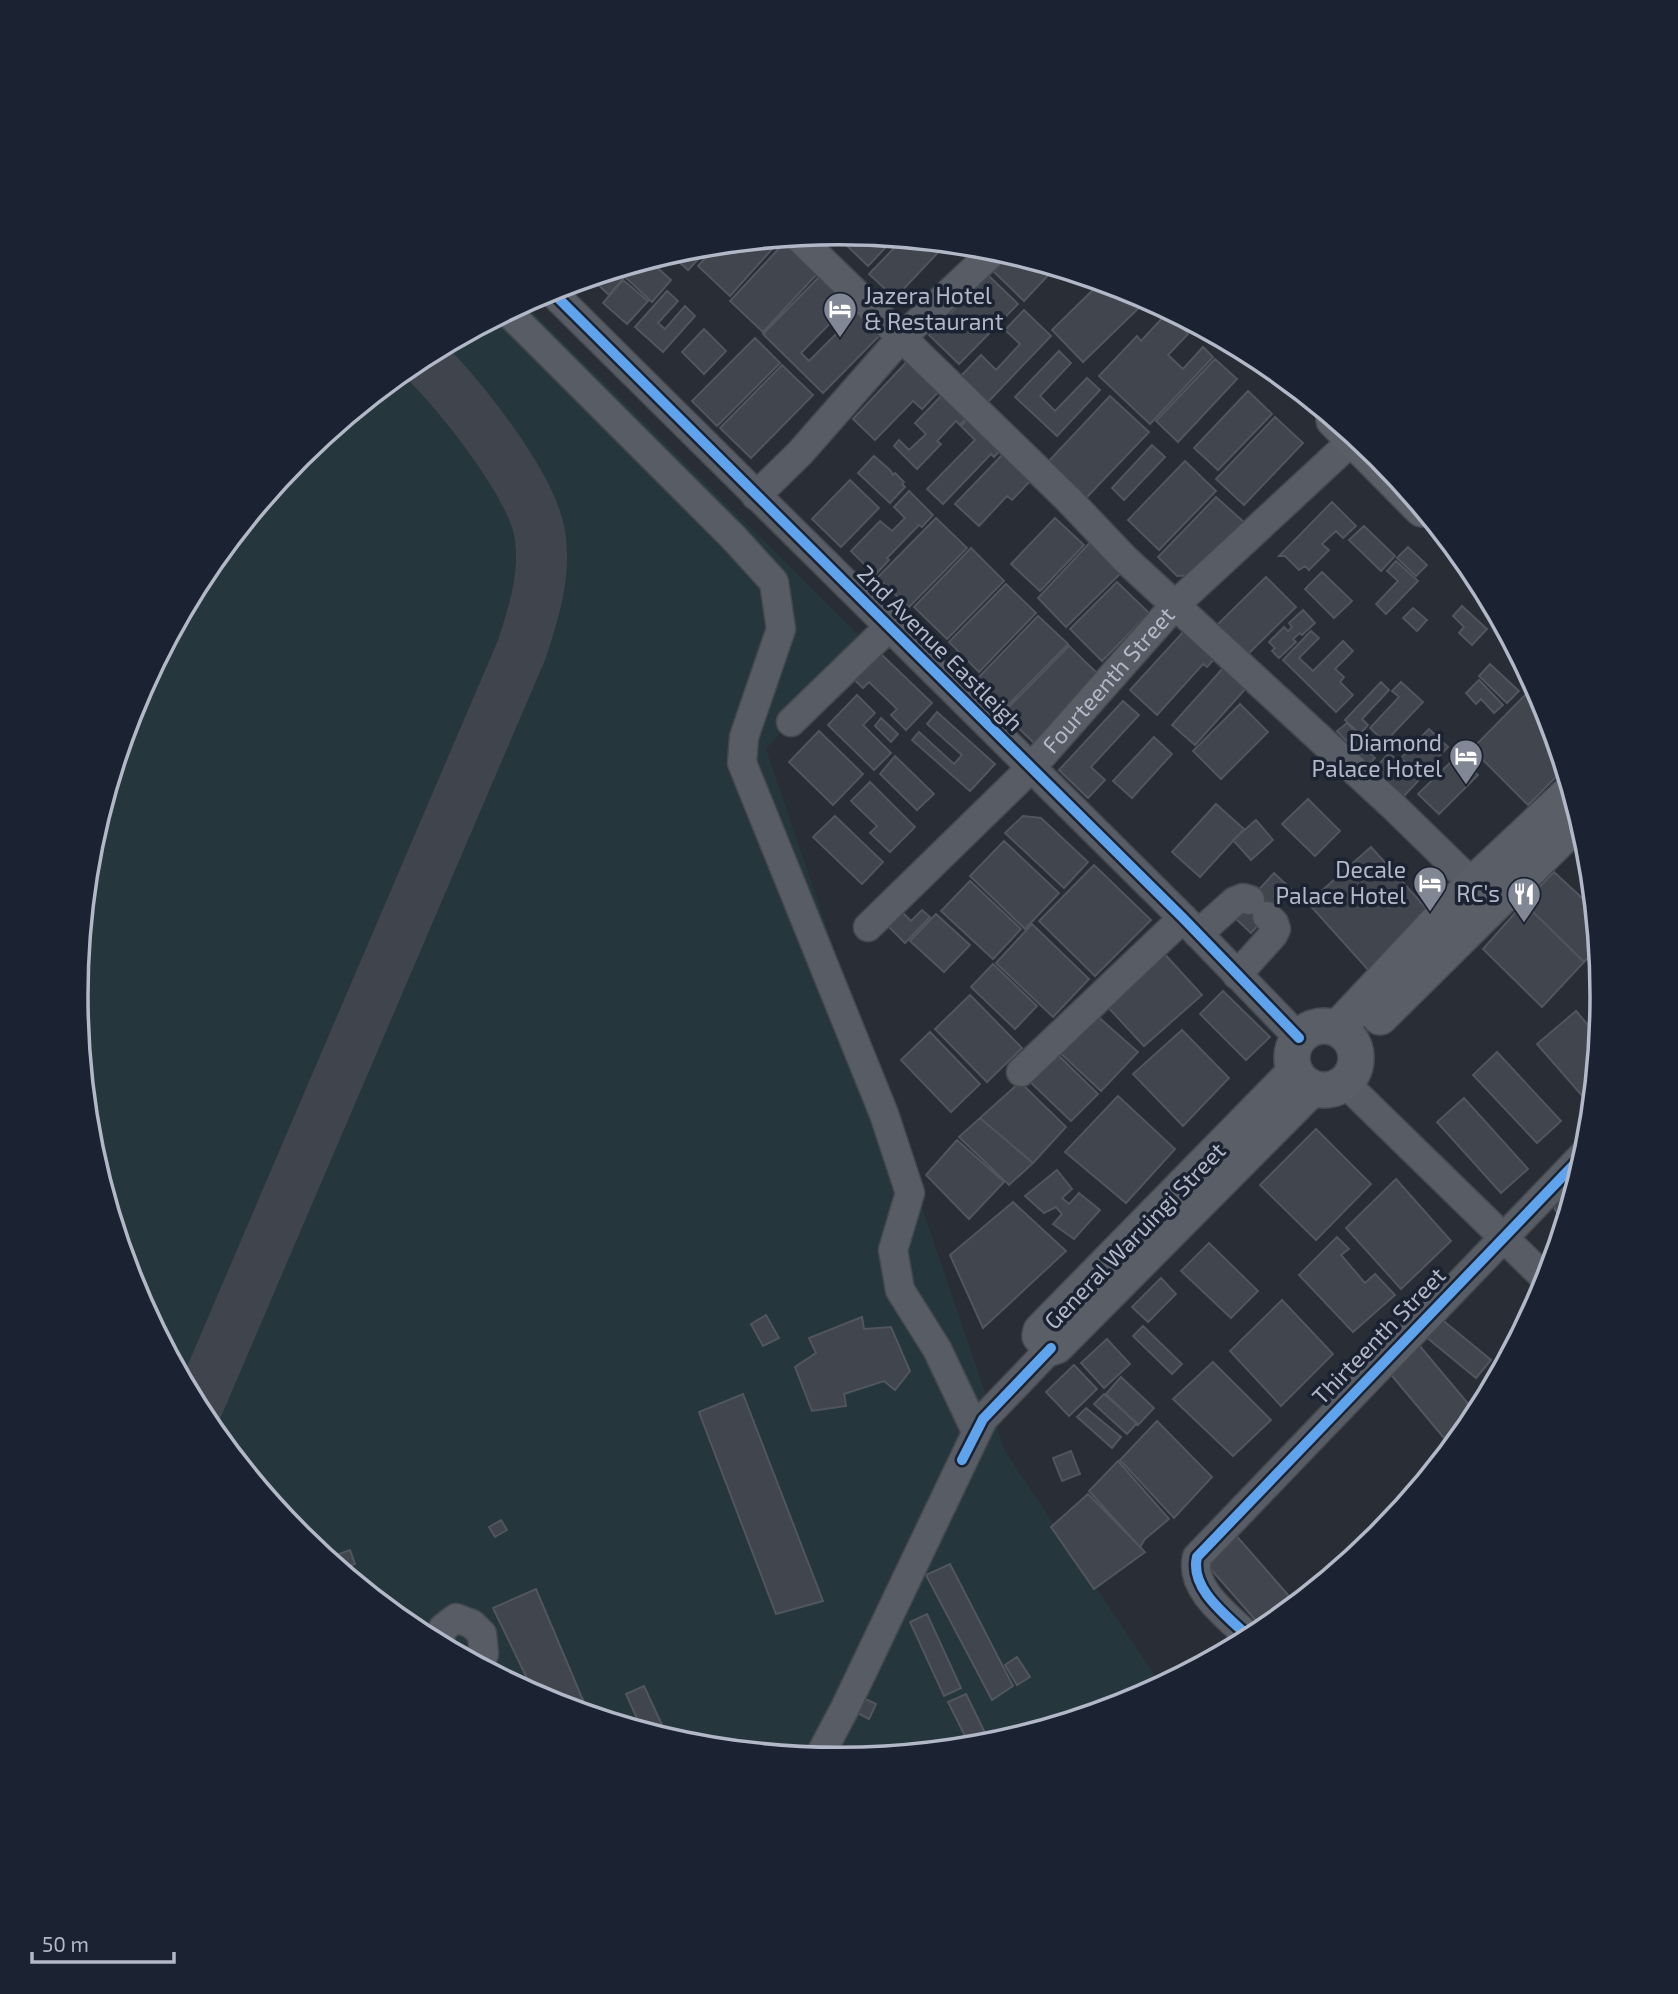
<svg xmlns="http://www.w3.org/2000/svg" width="1678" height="1994" font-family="'Exo 2',sans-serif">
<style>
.green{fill:#25363c}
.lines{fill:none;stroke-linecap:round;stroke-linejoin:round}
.taxiway{stroke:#40444c;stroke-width:51}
.building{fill:#41454d;stroke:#50555e;stroke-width:2}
.minor-casing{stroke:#44484f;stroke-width:31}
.major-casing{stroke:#464a53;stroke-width:38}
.minor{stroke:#585c64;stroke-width:28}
.major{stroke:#5a5e66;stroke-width:35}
.cycleway-casing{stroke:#1b2231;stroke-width:15}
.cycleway{stroke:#60a3ed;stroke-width:10}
.labels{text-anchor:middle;stroke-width:7;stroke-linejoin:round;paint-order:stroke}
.poi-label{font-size:23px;fill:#b2b8c8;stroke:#1b2231;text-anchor:end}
.street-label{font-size:23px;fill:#b2b8c8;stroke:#1b2231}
.rim{fill:none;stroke:#b2b8c8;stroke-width:3.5}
</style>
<rect width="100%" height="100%" fill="#282d36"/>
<path class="green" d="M524,303L865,641L766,749L1005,1451L1162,1686L1131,1703L988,1746L839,1761L690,1746L546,1702L414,1632L299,1537L204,1421L133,1289L90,1146L75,997L90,848L134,704L204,572L299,457L415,362Z"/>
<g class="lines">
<path class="taxiway" d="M197,1408L522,649C534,612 546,575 540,535C532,485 459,393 422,358"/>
</g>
<path class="building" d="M837,233L825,246L815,236Z
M844,234L878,237L887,246L868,266L840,239Z
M781,239L730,296L698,266L717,245Z
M902,240L946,244L895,298L869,274Z
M784,243L817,274L763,332L730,301Z
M711,246L688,270L670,254L690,248Z
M1008,254L1055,268L1024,301L992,270Z
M649,260L671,280L652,302L625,277L637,264Z
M635,265L609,295L591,278Z
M822,274L851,302L801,353L809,361L859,311L882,333L823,393L763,334Z
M988,275L1018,304L959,364L929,335Z
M623,280L648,301L627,324L603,303Z
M1101,282L1132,292L1147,300L1083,362L1052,330Z
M667,291L678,301L658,323L665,329L685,306L695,316L663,352L635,327Z
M1024,310L1051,336L987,403L960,377L981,355L996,370L1020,344L1005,330Z
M1167,313L1188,334L1168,355L1183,369L1203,347L1213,357L1150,424L1099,376L1137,336L1141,341Z
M704,329L726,351L704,374L682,352Z
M755,338L780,363L717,426L692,401Z
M1059,351L1071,363L1040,396L1055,411L1087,378L1100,390L1057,436L1015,397Z
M913,355L945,385L922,409L913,401L875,440L853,419Z
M1215,359L1237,379L1178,442L1156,421Z
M782,365L813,395L751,458L720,428Z
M947,390L971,413L960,425L956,421L937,441L941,444L917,469L894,446L899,440L909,450L926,434L915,423Z
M1248,391L1272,414L1218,470L1194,448Z
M1110,396L1149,432L1086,498L1048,462Z
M973,414L1005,445L994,457L991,454L943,504L927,489L975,440L961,426Z
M1275,417L1303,443L1244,505L1216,479Z
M1152,445L1165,457L1124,500L1112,488Z
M1005,452L1033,478L1012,500L1007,496L979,526L955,504Z
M874,456L890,470L893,475L895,473L904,482L902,484L905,487L890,503L858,473Z
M1185,461L1216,491L1159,550L1128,520Z
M850,480L879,508L841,547L812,519Z
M909,491L933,515L922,527L919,525L887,558L889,560L875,575L851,551L880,521L892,531L905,518L894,507Z
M1216,497L1245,523L1196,575L1177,576L1158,557Z
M1332,502L1356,526L1343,538L1336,531L1322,544L1329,550L1309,570L1305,566L1299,570L1285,556H1279Z
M936,518L967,548L909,607L877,578Z
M1055,518L1084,545L1040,591L1011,564Z
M1364,526L1395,556L1381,571L1349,540Z
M1096,536L1128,566L1066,627L1038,598Z
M1408,547L1427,565L1416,576L1397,558Z
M971,548L1004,581L947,639L914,607Z
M1396,561L1418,581L1386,614L1376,604L1398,581L1387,571Z
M1322,572L1352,601L1334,618L1305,589Z
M1266,577L1296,607L1247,655L1217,625Z
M1117,582L1149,613L1102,661L1070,629Z
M1006,584L1036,613L979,672L949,642Z
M1462,606L1487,629L1472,645L1459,633L1464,627L1453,616Z
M1413,608L1427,620L1417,631L1403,618Z
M1303,610L1315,623L1302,635L1300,633L1293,639L1296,642L1279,658L1272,651L1275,648L1269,642L1284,627L1288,631L1292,627L1289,623Z
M1038,616L1068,644L1006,707L977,679Z
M1184,631L1218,655L1207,667L1203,664L1157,715L1130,690Z
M1311,631L1319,638L1299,658L1313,671L1343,641L1353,651L1335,669L1344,677L1340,682L1353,695L1336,712L1283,660Z
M1069,646L1099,675L1034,743L1003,713Z
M869,653L882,655L932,703L906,730L891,715L897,709L869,682L863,688L849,675Z
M1490,664L1519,691L1507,703L1479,676Z
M1224,667L1247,687L1195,745L1172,725Z
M1479,680L1503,705L1494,713L1481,699L1476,704L1466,693Z
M1381,682L1389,690L1362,719L1368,725L1360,734L1345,720Z
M1401,682L1423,702L1385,742L1370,728L1399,697L1392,691Z
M1529,691L1545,707L1564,769L1528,805L1472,749Z
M857,695L875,713L863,725L891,753L874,770L828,725Z
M1123,701L1139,715L1091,767L1105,780L1088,798L1059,770Z
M1240,704L1268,732L1221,779L1193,751Z
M937,712L995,764L970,791L912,740L919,732L954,764L962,755L927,724Z
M881,718L898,734L891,742L875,726Z
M1347,723L1362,739L1353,748L1337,731Z
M1429,729L1448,747L1420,776L1401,758Z
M819,731L863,774L833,805L789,762Z
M1154,737L1172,754L1132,798L1113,781Z
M1361,745L1375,758L1367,766L1354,753Z
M1389,753L1419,780L1402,798L1372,772Z
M1458,755L1478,775L1439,814L1418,794Z
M895,756L934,794L917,810L880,774Z
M870,782L915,827L890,852L870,833L877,826L851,801Z
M1308,799L1340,831L1315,856L1282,824Z
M1216,804L1244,829L1200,877L1172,852Z
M835,816L883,862L862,884L813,837Z
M1023,816L1041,818L1088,862L1064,888L1005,833Z
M1256,820L1273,840L1251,860L1233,840Z
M1004,841L1059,893L1025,929L970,876Z
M1371,847L1434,917L1371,973L1308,903Z
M1094,865L1151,920L1095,976L1039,921Z
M1554,872L1594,909L1598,947L1584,962L1524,903Z
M1274,873L1291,889L1251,933L1234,917Z
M970,881L1021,929L993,959L941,911Z
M1524,903L1584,962L1542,1007L1483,949Z
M900,910L911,921L922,910L930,917L905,943L886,924Z
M936,914L970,945L944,972L910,941Z
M1032,924L1089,979L1053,1017L996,963Z
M1161,950L1202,995L1144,1046L1103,1002Z
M993,964L1037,1006L1015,1029L971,987Z
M1223,991L1270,1037L1246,1060L1200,1014Z
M970,995L1022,1048L987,1082L935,1029Z
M1576,1011L1599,1038L1591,1106L1537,1044Z
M1095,1014L1138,1052L1101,1091L1056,1049Z
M1182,1030L1229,1078L1183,1126L1133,1074Z
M930,1032L980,1084L951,1112L901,1060Z
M1053,1050L1098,1094L1071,1121L1025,1077Z
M1497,1052L1561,1121L1537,1143L1473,1075Z
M1020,1082L1066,1127L1033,1163L980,1118Z
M1118,1096L1175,1149L1126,1203L1065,1152Z
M1464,1098L1528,1169L1501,1193L1437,1122Z
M980,1118L1033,1163L1009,1185L959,1137Z
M1316,1129L1371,1184L1316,1240L1260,1185Z
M957,1140L1004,1182L969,1219L926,1175Z
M1057,1170L1072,1189L1062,1198L1069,1204L1079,1193L1100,1210L1074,1239L1053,1224L1062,1214L1056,1207L1044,1213L1025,1196Z
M1396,1179L1451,1241L1401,1289L1346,1228Z
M1575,1190L1564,1225L1552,1204Z
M1013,1202L1066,1251L983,1328L950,1255Z
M1337,1237L1349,1249L1341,1255L1365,1283L1375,1274L1395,1295L1353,1332L1299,1275Z
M1209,1243L1258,1291L1231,1318L1181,1271Z
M1161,1278L1176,1294L1148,1322L1132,1307Z
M1282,1300L1333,1354L1281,1406L1230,1351Z
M766,1315L779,1338L763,1346L751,1324Z
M862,1317L864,1329L891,1327L910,1371L895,1390L884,1381L844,1394L846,1406L812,1411L795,1367L816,1353L809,1338Z
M1440,1318L1491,1360L1476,1378L1425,1336Z
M1143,1326L1182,1364L1172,1374L1133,1336Z
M1107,1339L1130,1364L1104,1388L1081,1363Z
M1419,1345L1475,1412L1444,1438L1388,1371Z
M1213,1362L1271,1420L1233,1456L1173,1399Z
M1074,1365L1097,1389L1069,1416L1046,1392Z
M1497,1372L1499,1374L1486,1399L1481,1396Z
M1121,1377L1154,1408L1138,1425L1106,1394Z
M743,1394L823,1601L776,1614L699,1412Z
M1104,1394L1137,1423L1127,1434L1094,1404Z
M1086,1408L1121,1437L1112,1448L1077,1417Z
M1157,1421L1212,1477L1174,1518L1120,1460Z
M1071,1451L1080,1474L1062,1481L1053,1458Z
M1118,1461L1169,1519L1145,1539L1140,1547L1089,1491Z
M1415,1483L1420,1487L1401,1510L1395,1505Z
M1088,1494L1145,1552L1094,1589L1051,1527Z
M1395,1510L1399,1513L1379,1537L1351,1560L1346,1554Z
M501,1520L507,1530L495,1537L489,1527Z
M1233,1532L1289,1596L1258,1623L1202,1559Z
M350,1550L355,1564L341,1569L336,1555Z
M1340,1558L1346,1565L1308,1595L1302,1588Z
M950,1564L1013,1686L992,1700L926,1575Z
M536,1589L588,1712L585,1714L546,1702L536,1697L493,1608Z
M927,1614L961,1688L944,1696L910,1622Z
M1017,1657L1030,1677L1017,1685L1005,1665Z
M644,1686L669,1740L643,1732L626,1694Z
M966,1694L991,1745L971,1748L948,1702Z
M861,1697L876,1704L869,1719L854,1711Z"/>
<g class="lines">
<g class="minor-casing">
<g id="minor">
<path d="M798,237L1069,500L1125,559L1391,804L1473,884"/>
<path d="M550,290L1183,918L1299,1038"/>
<path d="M508,312L734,538L774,582L781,629L744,737L742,763L884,1114L910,1193L893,1250L900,1290L937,1349L976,1431"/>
<path d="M756,496L800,453L901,338L995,250"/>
<path d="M791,722L890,626"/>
<path id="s1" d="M868,927L1031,768L1175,605L1354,439"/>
<path d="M1198,934L1235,901L1243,898L1250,900"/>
<path d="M1237,975L1273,935L1276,929L1274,923L1267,916"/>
<path d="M1021,1072L1183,918"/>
<path d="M1345,1083L1547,1280"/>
<path d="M1251,1639C1230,1618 1189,1590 1197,1557L1586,1152"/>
<path d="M438,1645L443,1628L456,1618L472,1624L482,1634L484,1654L478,1666"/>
<path d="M818,1759L845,1708L983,1419L1051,1348"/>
</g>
</g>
<g class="major-casing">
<path id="major" d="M1334,420L1422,509
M1380,1017L1579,820
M1292 1058a32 32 0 1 1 64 0a32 32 0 1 1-64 0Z
M1338,1028L1473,884L1571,792
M1295,1072L1041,1331L1040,1336L1050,1348L1056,1346L1312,1088"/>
</g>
<use href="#minor" class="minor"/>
<use href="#major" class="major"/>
<g class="cycleway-casing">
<path id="cycleway" d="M550,290L1183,918L1299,1038
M962,1460L983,1419L1051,1348
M1251,1639C1230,1618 1189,1590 1197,1557L1586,1152"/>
</g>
<use href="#cycleway" class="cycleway"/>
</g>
<defs>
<g id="hotel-pin" transform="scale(1.75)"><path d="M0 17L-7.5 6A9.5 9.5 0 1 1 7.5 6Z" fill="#828795" stroke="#1b2231"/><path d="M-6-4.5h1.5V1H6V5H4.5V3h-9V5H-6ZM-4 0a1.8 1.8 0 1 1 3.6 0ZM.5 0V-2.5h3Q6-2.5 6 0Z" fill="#fff"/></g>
<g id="restaurant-pin" transform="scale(1.75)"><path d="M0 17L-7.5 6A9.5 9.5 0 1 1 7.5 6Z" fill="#828795" stroke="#1b2231"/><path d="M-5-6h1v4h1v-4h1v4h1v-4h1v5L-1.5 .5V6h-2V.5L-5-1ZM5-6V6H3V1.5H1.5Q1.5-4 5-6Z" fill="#fff"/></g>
</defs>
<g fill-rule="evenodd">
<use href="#hotel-pin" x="840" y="309"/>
<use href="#hotel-pin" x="1466" y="756"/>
<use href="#hotel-pin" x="1430" y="883"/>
<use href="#restaurant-pin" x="1524" y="894"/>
</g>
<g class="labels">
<g class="poi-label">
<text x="864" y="304" text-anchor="start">Jazera Hotel<tspan x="864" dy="26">&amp; Restaurant</tspan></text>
<text x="1442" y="751">Diamond<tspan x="1442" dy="26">Palace Hotel</tspan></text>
<text x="1406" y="878">Decale<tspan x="1406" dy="26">Palace Hotel</tspan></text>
<text x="1500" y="902">RC's</text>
</g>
<g class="street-label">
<text transform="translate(940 648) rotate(45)" y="8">2nd Avenue Eastleigh</text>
<text dy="8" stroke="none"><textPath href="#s1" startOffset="345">Fourteenth Street</textPath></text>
<text transform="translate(1135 1236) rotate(-46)" y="8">General Waruingi Street</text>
<text transform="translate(1379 1336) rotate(-46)" y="8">Thirteenth Street</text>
</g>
</g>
<path d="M0 0H1678V1994H0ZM88 996a751 751 0 1 1 1502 0a751 751 0 1 1-1502 0Z" fill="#1b2231" fill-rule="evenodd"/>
<path class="rim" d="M88 996a751 751 0 1 1 1502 0a751 751 0 1 1-1502 0Z"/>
<path d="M32 1952v10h142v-10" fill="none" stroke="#b2b8c8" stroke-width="3.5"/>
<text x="42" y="1952" font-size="21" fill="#b2b8c8" stroke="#1b2231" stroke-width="5" paint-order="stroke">50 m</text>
</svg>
